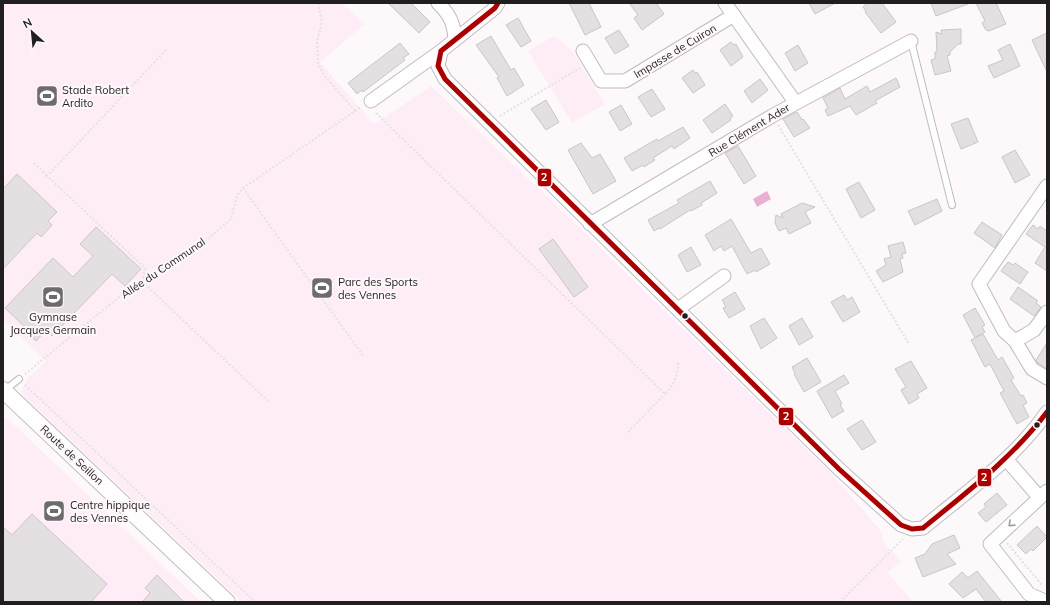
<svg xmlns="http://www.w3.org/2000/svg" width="1050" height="605" font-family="Mulish,sans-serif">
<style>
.green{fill:#feedf6}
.water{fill:#eab0d2}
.building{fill:#e4e0e2;stroke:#cac6c8}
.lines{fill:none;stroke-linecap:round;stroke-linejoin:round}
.service-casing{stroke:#c0bcbe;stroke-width:8}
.minor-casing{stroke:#c0bcbe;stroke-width:15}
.tertiary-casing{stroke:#c0bcbe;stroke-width:18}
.path{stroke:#e3e2e2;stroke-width:2;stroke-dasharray:2 2;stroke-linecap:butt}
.service{stroke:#fffefe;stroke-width:6}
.minor{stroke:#fffefe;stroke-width:13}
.tertiary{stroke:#fffefe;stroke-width:16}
.bus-1-casing{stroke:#fef8fb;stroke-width:8}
.bus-1{stroke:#a00;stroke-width:5}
.oneway{stroke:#9b999a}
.bus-dot{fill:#211e20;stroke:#fef8fb;stroke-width:1.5}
.labels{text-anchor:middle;stroke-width:4;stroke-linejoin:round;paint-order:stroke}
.street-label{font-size:11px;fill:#211e20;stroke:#fef8fb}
.poi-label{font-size:11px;fill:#211e20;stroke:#fef8fb;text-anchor:start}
.line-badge{stroke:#fef8fb;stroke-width:1.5}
.badge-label{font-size:11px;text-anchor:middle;font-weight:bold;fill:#fff}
</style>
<rect width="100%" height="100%" fill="#fdf9fb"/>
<path class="green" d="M3,3H342L365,24L320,62L374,124L431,86L583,231L832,474L880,530L884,543L901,561L888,573L913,602H242L27,399L21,391L27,379L46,361L3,319Z
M554,36L571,49L605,104L572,123L528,51Z
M3,419H8L201,602H3Z"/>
<path class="water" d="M767,191L771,199L757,207L753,199Z"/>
<path class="building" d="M388,3H411L430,22L419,33Z
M569,3H589L601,27L585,35Z
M629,3H656L664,14L642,30L634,18L638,15Z
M809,3H835L815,14Z
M867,3H882L896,22L881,33L865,12L866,11L863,7Z
M931,3H968V4L936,16Z
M976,3H996L1006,24L989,31L986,30L982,23L985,21Z
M518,18L531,41L521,47L506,25Z
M961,29V44H958L950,52V55L947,56L951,71L935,75L931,60L935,59V52H937L936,32L942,34L941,30Z
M619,30L629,46L615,54L605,38Z
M1047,33V72L1032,40Z
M491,36L511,70L514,68L524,85L507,96L497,78L499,77L476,45Z
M731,42L734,45L736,44L743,57L731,66L720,50Z
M400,43L409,54L403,58L405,60L363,92L362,90L357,94L348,83Z
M1010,44L1020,66L994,78L988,66L1003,60L998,50Z
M798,45L808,63L795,71L785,53Z
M693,70L695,73L697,72L705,85L693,93L682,78Z
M896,78L900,87L875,101L877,103L856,115L850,106L828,116L825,110L828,108L823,98L840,88L845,99L867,86L870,92Z
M760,79L768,90L752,103L744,91Z
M652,89L665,109L651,117L638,97Z
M546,100L559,122L546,130L531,109Z
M725,104L733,116L730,118L731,120L712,133L703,120Z
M621,105L632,124L620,131L609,112Z
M797,112L802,120L803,119L810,128L794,137L783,119Z
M968,118L978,142L961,149L951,124Z
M683,127L690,138L674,149L672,146L653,158L655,160L644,167L643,165L632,171L624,158L657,139L658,141Z
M581,143L592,158L600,154L616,181L593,194L568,150Z
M738,146L756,176L744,184L725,153Z
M1015,150L1030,175L1015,183L1002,157Z
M17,174L57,212L48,221L52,225L41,237L37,233L3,269V189Z
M710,181L717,193L701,203L702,205L691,211L690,210L660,229L659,228L654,231L648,220L679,203L677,200Z
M859,182L875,210L861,218L846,189Z
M937,199L942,211L915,225L908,211Z
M802,203L815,207L805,212L811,223L789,234L786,228L779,231L775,223L776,215L783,218L781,214Z
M731,219L751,253L761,248L770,264L756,272L755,270L747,274L732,246L724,251L721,246L714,251L705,235Z
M982,222L1002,235L995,248L974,233Z
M1033,225L1038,229L1040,226L1047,231V271L1035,263L1045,247L1026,234Z
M96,227L141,269L125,286L112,274L52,336L46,330L36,341L29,335L31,333L5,308L53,258L73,277L93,256L80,244Z
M553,239L588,287L574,297L539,249Z
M903,242L906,253L902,254L903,258L900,259L903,272L883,282L876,271L886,265L884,259L891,257L888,246Z
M691,247L701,265L687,272L678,255Z
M1008,262L1013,265L1015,263L1028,272L1020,284L1001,271Z
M1018,287L1038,301L1036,303L1041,307L1034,316L1010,299Z
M735,292L745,309L729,318L723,308L726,307L722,300Z
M844,295L847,300L852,297L860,312L843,322L831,302Z
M975,308L985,325L982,327L985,332L976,337L983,334L998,360L1002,357L1014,378L1011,380L1021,396L1023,395L1027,403L1023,405L1029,417L1017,424L1000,393L1004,391L990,364L985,367L971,340L975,338L963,315Z
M764,318L777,338L761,349L750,326Z
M802,318L813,337L799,345L789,326Z
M1047,343V369L1038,363L1036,360Z
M807,358L821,382L804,392L794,374L795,373L792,367Z
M911,361L927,388L917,394L919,398L909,404L901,390L906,387L895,369Z
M844,375L849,383L835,391L842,404L840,405L844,411L832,418L817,391Z
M862,420L876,442L862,450L847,429Z
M997,493L1007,505L986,522L978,513L986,507L984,504Z
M32,514L107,584L91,602H3V527L12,535Z
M1037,526L1047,537L1033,551L1031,549L1026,554L1017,545Z
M954,535L960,548L947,554L956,564L923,577L915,558L925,554L932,544Z
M977,571L985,581L1002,602H986L976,589L963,598L949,584L962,572L968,578Z
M157,575L184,602H142L150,593L145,588Z"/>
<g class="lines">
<g class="service-casing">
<path id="service" d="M911,41L952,205
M5,390L19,379"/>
</g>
<g class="minor-casing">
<path id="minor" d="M438,3C450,15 454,23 455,40
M725,3L795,102
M441,51L438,66L445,79L839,469L901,525L912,529L923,528C966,492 1015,459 1047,412
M583,51L601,81H625L734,15
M371,101L441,51L495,8L498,3
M1047,186L979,284L1004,331L1015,341L1032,369L1047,378
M590,224L772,116L911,41
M678,309L724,276
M1015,341L1034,330L1047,312
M1006,459L1039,497
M1047,491L990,544L1029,594L1047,602"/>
</g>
<g class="tertiary-casing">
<path id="tertiary" d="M3,390L227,602"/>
</g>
<path class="path" d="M318,3L322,22L317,42L318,64L324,75L355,111
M166,50L47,176L145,268L143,279L148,287L270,403
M376,113L665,394C674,384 678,376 678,362
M500,116L580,68
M778,125L909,344
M34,163L47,176
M243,188L364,357
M25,374L135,284L172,264L204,242L231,219L237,196L243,188L361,107
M25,385L255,602
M628,432L665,394
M1007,543L1041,584L1040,586
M840,602L903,539"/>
<use href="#service" class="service"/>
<use href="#minor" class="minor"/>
<use href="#tertiary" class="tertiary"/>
<g class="bus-1-casing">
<path id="bus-1" d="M441,51L438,66L445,79L839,469L901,525L912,529
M441,51L495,8L498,3
M912,529L923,528C967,492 1012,458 1047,412"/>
</g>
<use href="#bus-1" class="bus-1"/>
</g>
<defs><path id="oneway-chevron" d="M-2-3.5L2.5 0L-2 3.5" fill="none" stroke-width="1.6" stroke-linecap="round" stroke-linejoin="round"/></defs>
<use class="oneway" href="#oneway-chevron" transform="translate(1011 524) rotate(136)"/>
<defs>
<g id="stadium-square" transform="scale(1.15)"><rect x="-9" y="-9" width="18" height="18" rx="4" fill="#6e6b6d" stroke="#fef8fb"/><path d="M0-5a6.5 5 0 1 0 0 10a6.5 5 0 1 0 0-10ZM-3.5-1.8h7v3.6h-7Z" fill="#fff"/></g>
</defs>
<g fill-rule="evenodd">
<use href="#stadium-square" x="47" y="96"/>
<use href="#stadium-square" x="322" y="288"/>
<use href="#stadium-square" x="53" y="297"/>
<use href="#stadium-square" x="54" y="511"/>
</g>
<g class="bus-dot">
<circle cx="685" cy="316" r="3.5"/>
<circle cx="1037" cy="425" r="3.5"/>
</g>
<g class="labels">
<g class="street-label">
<text transform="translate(675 51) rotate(-31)" y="4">Impasse de Cuiron</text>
<text transform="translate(749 130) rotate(-31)" y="4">Rue Clément Ader</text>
<text transform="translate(163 268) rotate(-34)" y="4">Allée du Communal</text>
<text transform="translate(72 455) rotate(43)" y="4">Route de Seillon</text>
</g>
<g class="poi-label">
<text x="62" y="94">Stade Robert<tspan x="62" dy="13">Ardito</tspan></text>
<text x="338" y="286">Parc des Sports<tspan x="338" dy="13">des Vennes</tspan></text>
<text x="53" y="321" text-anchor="middle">Gymnase<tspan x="53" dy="13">Jacques Germain</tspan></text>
<text x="70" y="509">Centre hippique<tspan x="70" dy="13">des Vennes</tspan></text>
</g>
</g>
<g class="line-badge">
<rect x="537" y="168" width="15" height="19" rx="4" fill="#a00"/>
<rect x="778" y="407" width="16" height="19" rx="4" fill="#a00"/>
<rect x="977" y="468" width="15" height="19" rx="4" fill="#a00"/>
</g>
<g class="badge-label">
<text x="544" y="181">2</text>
<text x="786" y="420">2</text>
<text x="984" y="481">2</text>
</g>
<rect width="1050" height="605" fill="none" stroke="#211e20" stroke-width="8"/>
<g transform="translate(32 32) rotate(333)" stroke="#fef8fb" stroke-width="3" paint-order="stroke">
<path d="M0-3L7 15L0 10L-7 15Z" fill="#211e20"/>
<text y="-6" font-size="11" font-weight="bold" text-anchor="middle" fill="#211e20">N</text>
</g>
</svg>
